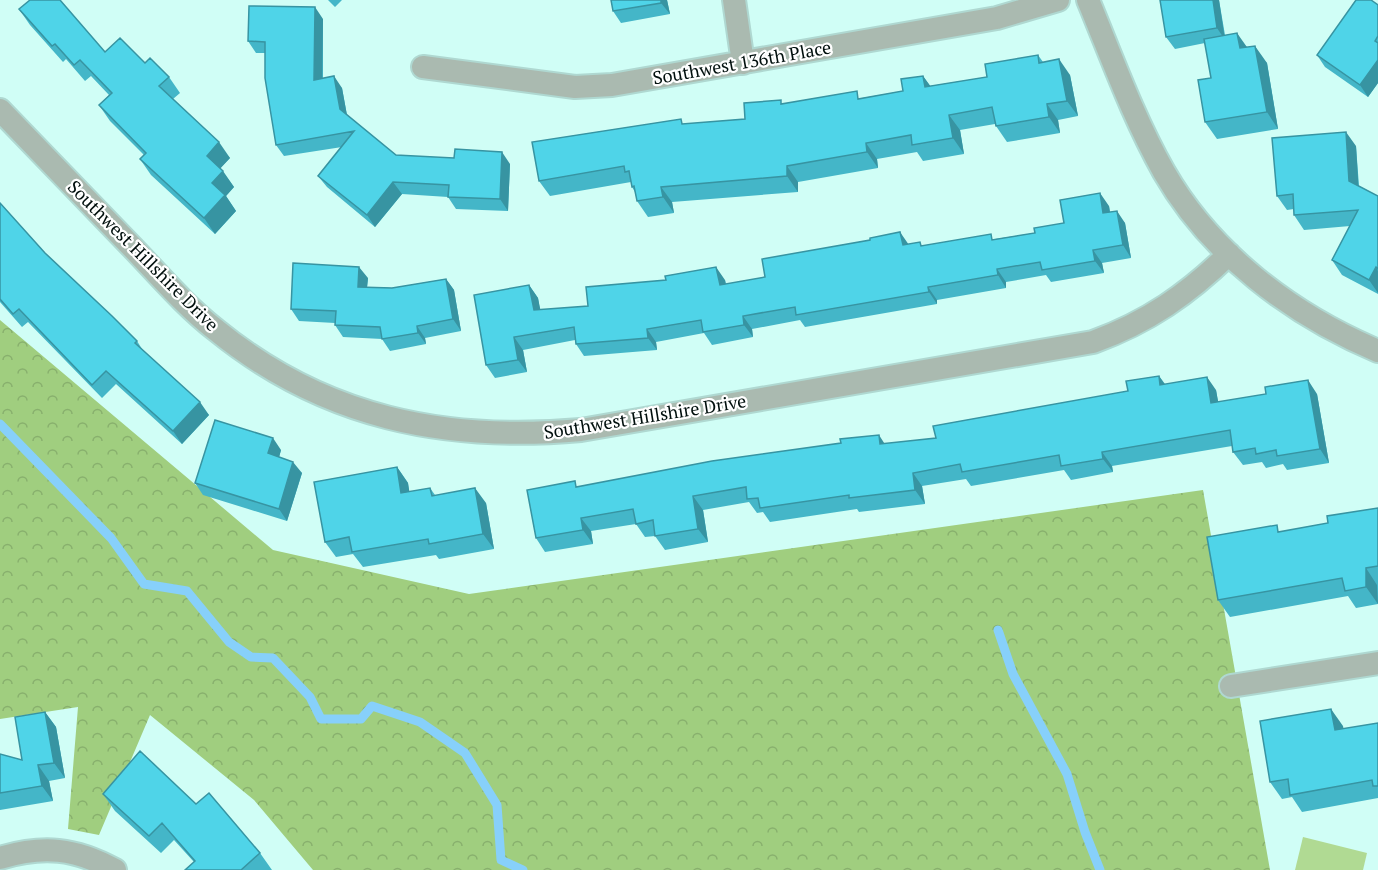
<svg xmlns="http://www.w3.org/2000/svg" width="1378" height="870" font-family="'PT Serif',serif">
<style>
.forest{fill:url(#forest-crowns)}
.garden{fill:#b0da93}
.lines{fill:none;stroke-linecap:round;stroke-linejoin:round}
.stream{stroke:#87d0fa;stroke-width:9}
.street-casing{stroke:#afd8d1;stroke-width:26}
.street{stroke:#aabab0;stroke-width:22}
.wall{fill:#44b6c8}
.shaded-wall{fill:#3794a2}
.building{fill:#4fd4e8;stroke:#3794a2;stroke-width:1.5}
.labels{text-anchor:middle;stroke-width:4.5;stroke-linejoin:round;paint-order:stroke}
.street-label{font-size:18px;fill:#010f0d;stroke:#fff}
</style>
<defs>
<pattern id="forest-crowns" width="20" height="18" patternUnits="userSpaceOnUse" patternTransform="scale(1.5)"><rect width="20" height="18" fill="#a0ce7f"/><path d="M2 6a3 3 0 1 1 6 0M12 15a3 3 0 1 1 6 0" fill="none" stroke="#88b06d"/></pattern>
</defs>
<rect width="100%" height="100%" fill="#d0fef6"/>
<path class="forest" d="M0,320L273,550L469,594L1203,490L1270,870H313L254,800L150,715L99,835L68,829L78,707L0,719Z"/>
<path class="garden" d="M1303,837L1367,853L1363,870H1295Z"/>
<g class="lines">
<path class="stream" d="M0,424L111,538L144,584L187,591L229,642L251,657L273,658L310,697L321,719H361L372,706L420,722L465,753L497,805L501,860L523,870
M998,630L1013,674L1067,774L1085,832L1100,870"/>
<g class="street-casing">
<path id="street" d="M734,0L743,63
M1088,0C1112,58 1133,117 1164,172C1211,254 1292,315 1378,351
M423,67L575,87L612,85L997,18L1058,0
M0,110C44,156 88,201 132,247C159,275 185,306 216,330C324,418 445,442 581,430L1093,342C1148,322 1188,294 1229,254
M1231,686L1378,663
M0,858C43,845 75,848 115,870"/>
</g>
<use href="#street" class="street"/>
</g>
<path class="wall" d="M328,0H342L335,7Z
M667,0L670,14L621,23L613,11Z
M1219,0L1225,35L1247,47L1267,63L1278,129L1217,139L1205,122L1211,78L1205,43L1175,49L1166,37Z
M1378,5V83L1368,97L1325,67L1317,55Z
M19,9L105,52L145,63L169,77L180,93L173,99L230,158L220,168L234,187L226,196L236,211L215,234L151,175L140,159L144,155L110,121L99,105L109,95L91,76L85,81L66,59L63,62L30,25Z
M323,19V78L342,88L347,115L396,155L510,164L508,211L456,209L448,197L402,194L375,227L327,187L318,176L342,147L284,156L276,145L265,53H256L248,41Z
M1038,55L1043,62L1070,75L1078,116L1058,120L1060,133L1007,142L996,126L995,124L960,130L964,154L923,161L917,152L877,159L878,168L798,182V192L672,202L674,213L648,217L637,201L635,192L632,187L631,182L550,196L539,181L684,124L745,119L783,104L862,98L903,91L923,76L930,86L987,77Z
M1356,146L1359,186L1378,196V294L1342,275L1332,260L1350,226L1304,230L1294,215V209L1287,210L1277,196Z
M0,203L45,253L137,341L142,349L209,415L182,444L116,384L102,398L28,322L22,327L0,302Z
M1109,206L1110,212L1125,223L1131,258L1102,263L1104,273L1051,282L1046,275L1006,282V288L937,300V304L805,327L800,320L752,329L753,337L712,345L704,333L656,342L657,350L584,356L576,344L575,340L523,350L527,372L495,378L486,365L529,285L538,298L540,310L588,306L725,280L726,284L765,277L908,244L923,246L995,239L1035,233Z
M368,278L367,287L392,288L446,279L454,290L461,331L425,338L426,344L390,351L382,339L343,337L335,325V323L299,321L291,309Z
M1159,376L1165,384L1216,390L1218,402L1317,394L1329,463L1287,470L1283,464L1266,468L1262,462L1243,465L1233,452L1232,446L1112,466L1113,472L1071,480L1064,470L971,486L966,479L922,486L925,504L859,512L857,509L770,522L763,512L757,513L749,502L703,510L708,542L665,550L655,536L645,537L636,524L591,531L593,544L545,552L536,538L578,487L885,444L936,438L1128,391Z
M281,450L279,457L302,473L287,521L203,495L195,483Z
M397,467L408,483L409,492L430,488L435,495L486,503L494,549L439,559L436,555L363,567L353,554L336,557L325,542Z
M1378,508V604L1356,608L1348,596L1230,617L1218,600L1281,532L1328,523Z
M45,712L56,727L65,778L49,781L53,801L0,810V754L22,760Z
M1378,723V798L1302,812L1292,797L1282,799L1270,782L1343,726V729Z
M103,794L196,804L260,853L272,870H185L194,862L174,840L161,853L115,811Z"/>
<path class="shaded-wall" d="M661,0H667L670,14L661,3Z
M1213,0H1219L1225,40L1217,28Z
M315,7L323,19L322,91L314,80Z
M1237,33L1249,50L1240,48Z
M1255,46L1267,63L1278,129L1267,112Z
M1059,59L1070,75L1078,116L1067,101Z
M1378,60V83L1368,97L1360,85Z
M334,76L342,88L348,121L340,109Z
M923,76L934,91L925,87Z
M1047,104L1058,120L1060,133L1049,117Z
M949,115L960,130L964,154L953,138Z
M1346,132L1356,146L1359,195L1349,181Z
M219,142L230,158L218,171L207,156Z
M866,143L877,159L878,168L867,152Z
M502,152L510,164L508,211L500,199Z
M787,166L798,182V192L787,176Z
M223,171L234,187L226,196L236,211L215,234L204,218L212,183Z
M393,182L402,194L375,227L367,215Z
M661,187L672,202L674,213L663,197Z
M1100,193L1109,206L1112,226L1103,213Z
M1117,211L1125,223L1131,258L1123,245Z
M900,232L909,245H903Z
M1093,250L1102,263L1104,273L1095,261Z
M359,267L368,278L366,298L358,287Z
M716,267L725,280L728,298L720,285Z
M1376,267L1378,271V293L1369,280Z
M997,269L1006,282V288L998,275Z
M446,279L454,290L461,331L453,319Z
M529,285L538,298L543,323L534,310Z
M928,287L937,300V304L929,292Z
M743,316L752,329L753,337L744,325Z
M417,326L425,338L426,344L418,333Z
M647,329L656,342L657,350L648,338Z
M514,337L523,350L527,372L518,360Z
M1159,376L1168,389L1160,385Z
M1207,377L1216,390L1221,417L1211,403Z
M1308,380L1317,394L1329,463L1320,449Z
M200,402L209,415L182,444L173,431Z
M879,435L888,449L880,444Z
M273,438L281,450L277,465L268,453Z
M1102,452L1112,466L1113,472L1103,459Z
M293,462L302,473L287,521L279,509Z
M397,467L408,483L412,508L401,493Z
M913,473L922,486L925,504L915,490Z
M475,488L486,503L494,549L483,534Z
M693,496L703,510L708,542L698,529Z
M581,518L591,531L593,544L583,530Z
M1366,568L1377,585L1378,604L1366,587Z
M1331,709L1343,726L1347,747L1335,730Z
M45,712L56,727L65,778L54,763Z
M38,765L49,781L53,801L42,786Z"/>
<path class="building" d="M30,0H60L105,52L120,38L145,63L150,58L169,77L159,86L219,142L207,156L223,171L212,183L225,195L204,218L140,159L146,153L99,105L112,93L80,60L74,65L55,44L52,46L19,9Z
M611,0H661V3L613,11Z
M1160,0H1213L1217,28L1166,37Z
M1356,0H1371L1378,5V36L1375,41L1378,43V60L1360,85L1317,55Z
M249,6L315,7L314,80L334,76L340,109L396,155L454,158L455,149L502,152L500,199L448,197L449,185L393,182L367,215L318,176L354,131L276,145L265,78V42L248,41Z
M1237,33L1240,48L1255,46L1267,112L1205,122L1198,80L1211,78L1204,39Z
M1038,55L1039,63L1059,59L1067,101L1047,104L1049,117L996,126L992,107L949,115L953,138L912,145L911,135L866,143L867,152L787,166V176L661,187L663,197L637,201L634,186L632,187L629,171L625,172L624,166L539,181L532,142L681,119L682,124L745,119L744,103L781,100V104L857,91L858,99L903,91L901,79L923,76L925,87L987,77L985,64Z
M1346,132L1349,181L1378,196V269L1376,267L1369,280L1332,260L1358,210L1294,215L1293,194L1277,196L1272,138Z
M1100,193L1103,213L1117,211L1123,245L1093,250L1095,261L1042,270L1040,262L997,269L998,275L928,287L929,292L796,315L795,307L743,316L744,325L703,332L701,320L647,329L648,338L576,344L574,327L514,337L518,360L486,365L474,295L529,285L534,310L588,306L586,287L666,280L665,276L716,267L720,285L765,277L762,259L870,240V238L900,232L903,245L920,242L921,246L991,234L992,240L1035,233L1034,228L1064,223L1060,200Z
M0,203L45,253L112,316L137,341L135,343L200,402L173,431L106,371L92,385L19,309L13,314L0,299Z
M293,263L359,267L358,287L392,288L446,279L453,319L417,326L418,333L382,339L380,327L335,325L336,311L291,309Z
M1159,376L1160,385L1207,377L1211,403L1266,394L1265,387L1308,380L1320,449L1277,456L1276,450L1256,454L1255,448L1233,452L1230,430L1102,452L1103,459L1061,466L1059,455L962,472L960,464L913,473L915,490L849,498V495L760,508L758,498L747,499L746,487L693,496L698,529L655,536L653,520L636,524L633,509L581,518L583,530L536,538L527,490L575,481L576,487L712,461L841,443L840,439L879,435L880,444L936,438L933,426L1128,391L1126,381Z
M215,420L273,438L268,453L293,462L279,509L195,483Z
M397,467L401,493L430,488L432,496L475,488L483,534L429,544L428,539L352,552L349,537L325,542L314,482Z
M1378,508V566L1366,568V587L1345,591L1342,578L1218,600L1207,537L1277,525L1278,532L1328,523L1327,516Z
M1331,709L1335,730L1378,723V786H1373L1372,780L1290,795L1288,779L1270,782L1260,721Z
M45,712L54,763L38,765L42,786L0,793V754L22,760L15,717Z
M140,751L196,804L209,793L260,853L241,870H185L195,861L162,823L149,836L103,794Z"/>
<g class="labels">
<g class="street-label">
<text transform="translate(742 63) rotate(-10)" y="6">Southwest 136th Place</text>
<text transform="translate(143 256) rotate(45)" y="6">Southwest Hillshire Drive</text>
<text transform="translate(645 417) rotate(-9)" y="6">Southwest Hillshire Drive</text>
</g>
</g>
</svg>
